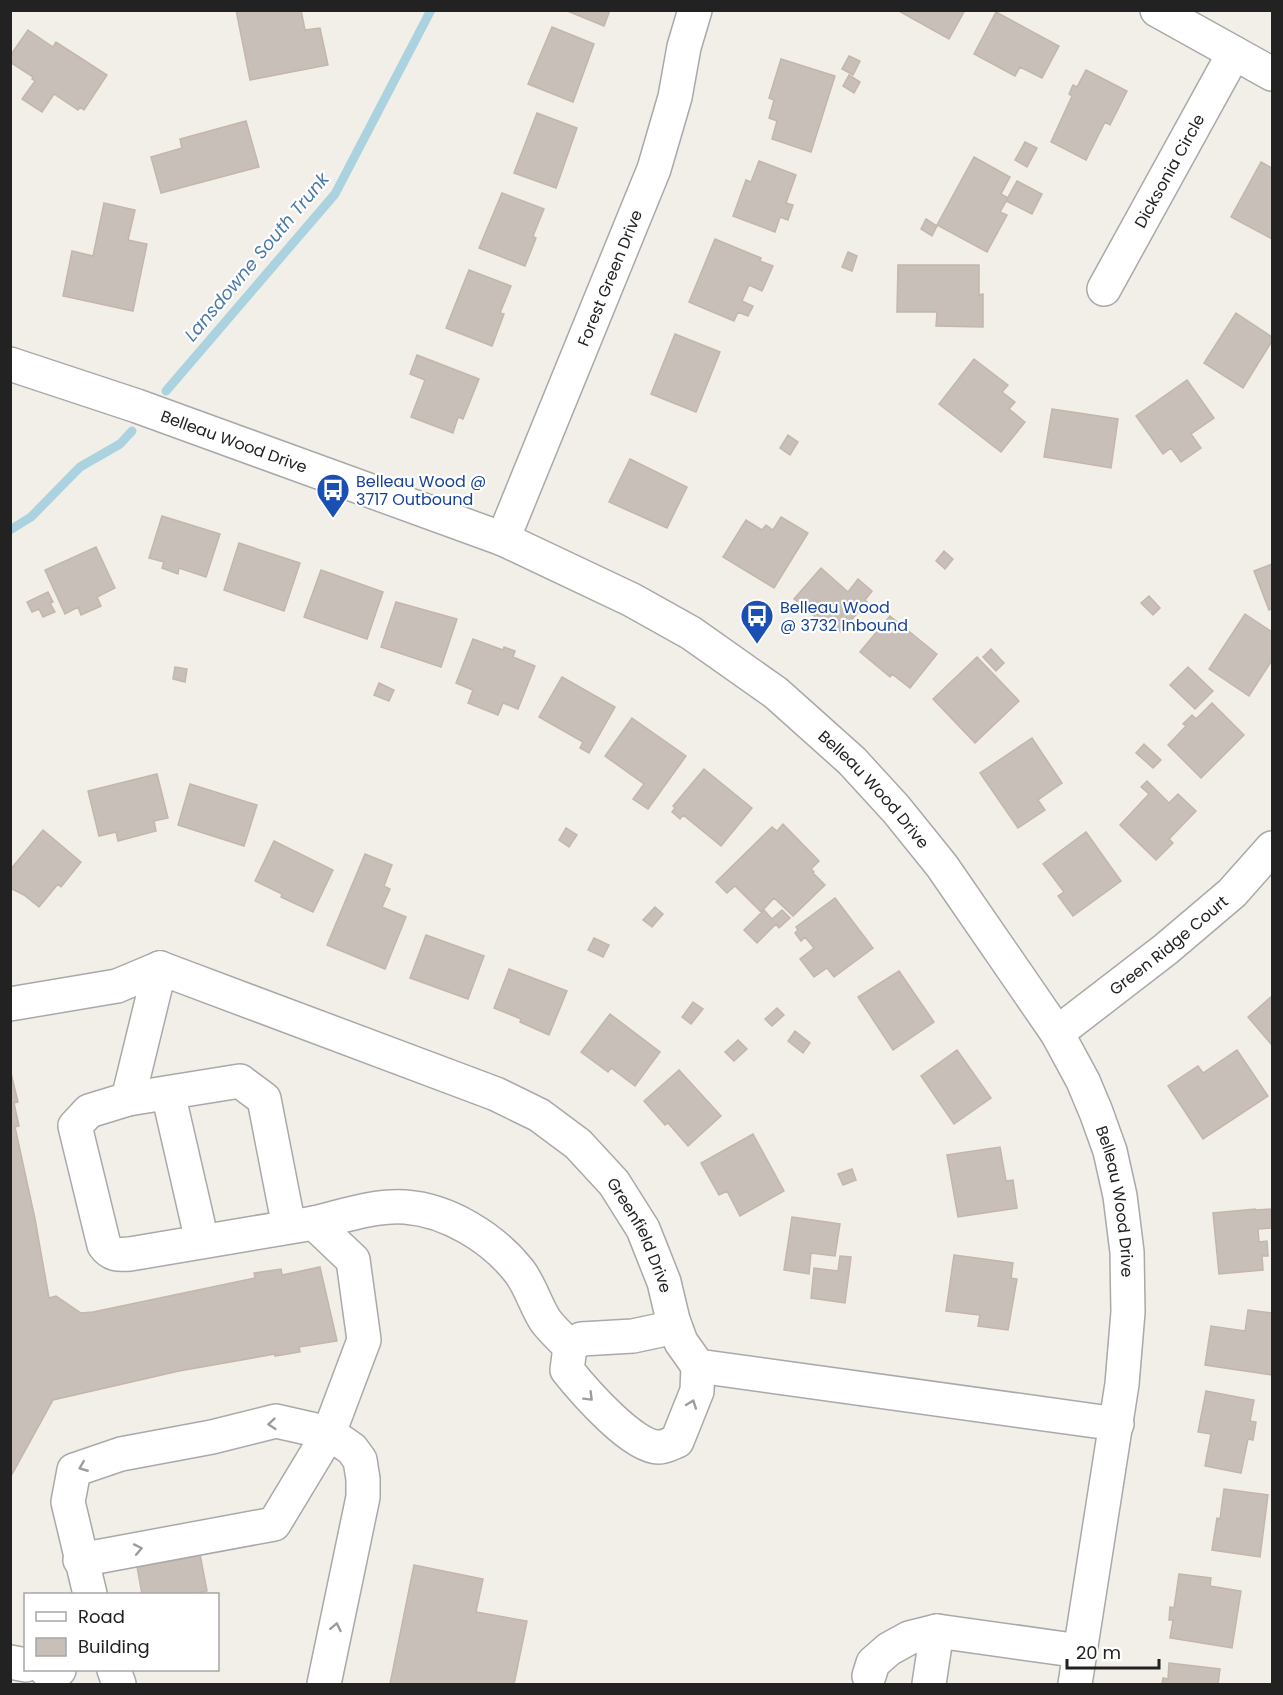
<svg xmlns="http://www.w3.org/2000/svg" width="1283" height="1695" font-family="Poppins,sans-serif">
<style>
.lines{fill:none;stroke-linecap:round;stroke-linejoin:round}
.stream{stroke:#aad3df;stroke-width:9}
.building{fill:#c7bfb8;stroke:#c4b6ab;stroke-width:1.5}
.minor-casing{stroke:#a9a9a9;stroke-width:36}
.minor{stroke:#fff;stroke-width:33}
.oneway{stroke:#9c9c9c}
.labels{text-anchor:middle;stroke-width:4.5;stroke-linejoin:round;paint-order:stroke}
.street-label{font-size:16px;fill:#222;stroke:#fff}
.transit-label{font-size:16px;fill:#164399;stroke:#fff;text-anchor:start}
.water-label{font-size:18px;font-style:italic;fill:#4a7aab;stroke:#fff}
</style>
<rect width="100%" height="100%" fill="#f2efe9"/>
<g class="lines">
<path class="stream" d="M166,391L335,194L431,10
M10,530L31,517L80,467L120,444L132,431"/>
</g>
<path class="building" d="M236,10H301L305,30L320,28L328,65L250,80Z
M565,10H610L604,26Z
M897,10H965L949,39Z
M996,12L1059,46L1042,78L1020,67L1015,76L974,54Z
M552,27L594,44L573,102L528,84Z
M28,30L53,47L56,42L107,75L84,110L80,107L78,110L54,94L42,112L22,99L35,81L32,79L33,77L10,62V56Z
M849,56L860,61L853,75L842,69Z
M781,59L835,76L811,152L772,139L777,121L769,118L774,100L769,98Z
M1086,70L1127,91L1110,125L1105,122L1086,160L1051,142L1072,96L1069,94L1073,85L1077,87Z
M849,75L860,82L854,93L843,86Z
M537,113L577,128L556,188L514,173Z
M246,121L259,167L161,193L151,157L182,148L180,139Z
M1025,142L1037,148L1027,167L1015,160Z
M974,157L1010,177L1001,194L1008,198L1000,212L1007,215L987,252L937,225Z
M759,161L796,175L786,203L793,205L788,220L780,217L775,232L733,216L746,180L751,182Z
M1261,162L1272,168V239L1231,217Z
M1017,181L1042,194L1032,214L1006,201Z
M502,193L544,209L533,236L536,238L525,266L479,248Z
M104,203L135,210L128,240L147,244L133,311L63,296L72,251L93,256Z
M926,219L937,226L932,236L921,229Z
M715,239L761,258L760,261L773,266L762,291L749,285L742,301L753,306L748,316L738,312L734,321L689,302Z
M848,252L857,256L852,271L842,267Z
M898,265H979V295L983,294V327L936,326L937,312H897Z
M469,270L511,286L500,313L504,314L492,346L446,328Z
M1236,313L1272,337V341L1243,388L1204,363Z
M675,334L720,352L696,412L651,394Z
M417,355L479,379L463,419L458,417L453,433L411,417L425,380L410,374Z
M974,359L1008,385L1002,392L1015,402L1009,409L1025,422L1001,452L939,404Z
M1187,380L1214,418L1191,434L1201,448L1181,462L1171,448L1163,454L1136,416Z
M1052,409L1118,419L1111,468L1044,457Z
M788,435L798,442L790,455L780,448Z
M630,459L687,487L667,528L609,502Z
M162,516L220,534L206,577L179,568L178,574L162,568L164,562L149,558Z
M781,517L808,533L774,588L723,557L746,520L762,530L766,525L773,530Z
M239,543L300,563L284,611L224,590Z
M96,547L115,588L97,597L101,606L81,615L78,607L65,614L45,570Z
M944,551L953,559L945,569L936,561Z
M1272,564V608L1269,610L1254,571Z
M821,568L848,592L858,579L872,591L865,600L867,602L841,632L826,619L822,623L794,599Z
M321,570L383,592L367,639L304,617Z
M48,592L53,602L50,603L55,612L43,617L39,609L32,612L27,602Z
M1149,596L1160,608L1153,615L1141,603Z
M396,602L457,619L441,667L381,647Z
M1245,614L1272,632V660L1249,696L1209,669Z
M890,616L937,654L910,688L892,674L890,677L860,652Z
M473,639L503,650L504,647L515,651L513,657L535,666L518,709L503,703L498,715L468,703L473,690L456,683Z
M991,649L1004,663L996,671L983,657Z
M977,657L1019,701L975,743L933,699Z
M175,667L187,669L185,682L173,679Z
M1188,667L1213,691L1195,709L1170,685Z
M562,677L615,707L589,753L580,748L583,742L539,717Z
M379,683L394,690L389,701L374,695Z
M1212,703L1244,735L1201,778L1168,745L1186,726L1183,724L1192,715L1196,719Z
M632,718L686,756L648,809L633,799L644,784L605,756Z
M1032,738L1062,783L1038,800L1045,810L1018,828L980,773Z
M1144,744L1161,760L1153,768L1136,753Z
M704,769L752,808L721,846L683,815L680,819L672,812L675,808L673,806Z
M157,774L168,818L154,821L156,831L118,841L116,832L99,836L88,791Z
M1147,781L1169,803L1178,794L1196,811L1169,839L1173,843L1156,860L1120,825L1149,794L1141,787Z
M190,784L257,805L244,846L178,825Z
M783,824L819,861L811,869L814,872L813,873L825,885L793,916L774,898L761,912L735,886L727,893L716,882L772,827L777,831Z
M566,828L577,835L569,847L559,840Z
M43,830L81,862L61,887L58,884L39,907L24,895L10,888V870Z
M1086,832L1121,881L1073,916L1058,896L1064,892L1043,864Z
M274,841L333,870L313,912L281,897L282,894L255,881Z
M365,854L392,865L384,886L390,889L382,907L406,917L385,969L327,945Z
M835,898L873,948L834,977L827,968L814,977L800,959L814,948L805,937L801,941L795,933L798,930L796,927Z
M655,907L663,914L652,927L643,920Z
M764,910L772,919L782,910L790,918L779,928L776,924L757,943L744,930Z
M426,935L484,956L468,999L410,978Z
M594,938L609,945L603,957L588,950Z
M509,969L567,991L549,1035L520,1022L521,1019L494,1008Z
M899,971L934,1022L893,1050L858,997Z
M1272,996V1045L1248,1017Z
M693,1002L703,1009L691,1024L682,1017Z
M777,1008L784,1015L772,1026L765,1019Z
M610,1014L660,1052L635,1086L611,1068L608,1072L581,1052Z
M795,1031L810,1043L803,1053L788,1041Z
M738,1040L747,1049L734,1061L725,1052Z
M957,1050L991,1098L954,1124L921,1076Z
M1237,1050L1268,1096L1203,1139L1168,1086L1198,1066L1203,1073Z
M10,1069L18,1102L14,1103L19,1126L15,1127L35,1219L49,1298L56,1296L81,1313L93,1312L255,1278L254,1273L281,1269L282,1275L320,1267L337,1341L299,1347L300,1352L275,1356V1354L179,1371L53,1400L10,1478Z
M679,1070L721,1116L688,1146L668,1123L665,1125L644,1101Z
M753,1134L784,1191L740,1216L727,1191L719,1195L701,1163Z
M1000,1147L1006,1181L1013,1180L1017,1208L958,1217L947,1155Z
M852,1169L856,1180L843,1185L838,1174Z
M1255,1209V1210L1271,1209L1272,1228L1258,1229L1259,1242L1267,1241L1268,1256H1262L1263,1270L1219,1274L1213,1213Z
M792,1217L840,1224L835,1256L811,1253L809,1274L784,1270Z
M954,1255L1013,1263L1011,1278L1017,1279L1008,1330L978,1326L980,1315L946,1311Z
M840,1256L851,1257L845,1303L811,1298L814,1268L838,1271Z
M1248,1310L1272,1313V1375L1205,1365L1211,1326L1245,1331Z
M1206,1391L1254,1400L1250,1421L1256,1422L1253,1440L1248,1439L1241,1473L1205,1466L1211,1434L1198,1432Z
M1224,1489L1268,1495L1260,1557L1212,1550L1217,1518L1220,1519Z
M199,1549L207,1591L192,1594H142L136,1561Z
M414,1565L483,1579L476,1612L527,1621L514,1684H390Z
M1179,1574L1211,1578L1210,1586L1241,1591L1232,1648L1170,1638L1173,1620H1169L1170,1607L1174,1608Z
M1169,1663L1220,1669L1218,1684H1162L1163,1678L1168,1679Z"/>
<g class="lines">
<g class="minor-casing">
<g id="minor">
<path d="M1157,10L1272,74"/>
<path id="s1" d="M1104,289L1234,53"/>
<path id="s2" d="M10,364L137,406L503,539L632,600L691,633L776,693L852,761L896,809L942,866L1057,1033L1083,1081L1096,1112L1110,1151L1120,1196L1127,1252L1128,1312L1122,1384L1075,1684"/>
<path id="s3" d="M503,539L654,169L675,97L684,47L695,10"/>
<path id="s4" d="M160,968L496,1094L539,1115L578,1144L614,1183L643,1229L664,1282L673,1320L681,1342L698,1366L1117,1424"/>
<path d="M10,1004L117,986L160,968"/>
<path id="s5" d="M1057,1033L1166,949L1232,893L1272,848"/>
<path d="M168,1093L202,1241"/>
<path d="M128,1099L160,968"/>
<path d="M314,1223C343,1216 375,1205 405,1207C448,1210 493,1238 519,1271C530,1285 535,1304 545,1320C552,1330 562,1338 570,1347L581,1339L633,1336L675,1327"/>
<path d="M570,1347L567,1370C583,1390 633,1448 659,1447C665,1447 672,1443 677,1441L697,1391L698,1366"/>
<path d="M80,1560L274,1524L329,1433L364,1340L353,1260L314,1223L130,1254C118,1255 111,1255 104,1245L75,1126L89,1111L128,1099L240,1081L264,1099L289,1227"/>
<path d="M90,1594L68,1502L74,1470L121,1454L212,1437L276,1421L329,1433L352,1449L360,1460L363,1479V1497L324,1684"/>
<path d="M10,1662L26,1665"/>
<path d="M46,1670L55,1671L59,1670"/>
<path d="M114,1670L119,1684"/>
<path d="M869,1676L873,1663L889,1649L909,1638L937,1631L1080,1651"/>
<path d="M929,1684L937,1631"/>
</g>
</g>
<use href="#minor" class="minor"/>
</g>
<defs><path id="oneway-chevron" d="M-2-3.5L2.5 0L-2 3.5" fill="none" stroke-width="1.6" stroke-linecap="round" stroke-linejoin="round" transform="scale(1.5)"/></defs>
<g class="oneway">
<use href="#oneway-chevron" transform="translate(589 1397) rotate(45)"/>
<use href="#oneway-chevron" transform="translate(692 1404) rotate(-70)"/>
<use href="#oneway-chevron" transform="translate(272 1424) rotate(175)"/>
<use href="#oneway-chevron" transform="translate(83 1467) rotate(158)"/>
<use href="#oneway-chevron" transform="translate(138 1549) rotate(-11)"/>
<use href="#oneway-chevron" transform="translate(336 1627) rotate(-78)"/>
</g>
<defs>
<g id="bus-pin" transform="scale(1.725)"><path d="M0 17L-7.5 6A9.5 9.5 0 1 1 7.5 6Z" fill="#1a4fb4" stroke="#fff"/><path d="M-5-6H5V4H4V6H2V4H-2V6H-4V4H-5ZM-3.5-4V0h7V-4ZM-3.5 1.2v1.5H-2V1.2ZM2 1.2v1.5H3.5V1.2Z" fill="#fff"/></g>
</defs>
<g fill-rule="evenodd">
<use href="#bus-pin" x="333" y="490"/>
<use href="#bus-pin" x="757" y="616"/>
</g>
<g class="labels">
<g class="street-label">
<text dy="6" stroke="none"><textPath href="#s1" startOffset="135">Dicksonia Circle</textPath></text>
<text dy="6" stroke="none"><textPath href="#s3" startOffset="282">Forest Green Drive</textPath></text>
<text dy="6" stroke="none"><textPath href="#s2" startOffset="237">Belleau Wood Drive</textPath></text>
<text dy="6" stroke="none"><textPath href="#s2" startOffset="975">Belleau Wood Drive</textPath></text>
<text dy="6" stroke="none"><textPath href="#s5" startOffset="142">Green Ridge Court</textPath></text>
<text dy="6" stroke="none"><textPath href="#s2" startOffset="1461">Belleau Wood Drive</textPath></text>
<text dy="6" stroke="none"><textPath href="#s4" startOffset="567">Greenfield Drive</textPath></text>
</g>
<g class="transit-label">
<text x="356" y="487">Belleau Wood @<tspan x="356" dy="18">3717 Outbound</tspan></text>
<text x="780" y="613">Belleau Wood<tspan x="780" dy="18">@ 3732 Inbound</tspan></text>
</g>
<g class="water-label">
<text transform="translate(257 257) rotate(-50)" y="6">Lansdowne South Trunk</text>
</g>
</g>
<rect width="1283" height="1695" fill="none" stroke="#222222" stroke-width="24"/>
<rect x="24" y="1593" width="195" height="78" fill="#ffffff" stroke="#a7a7a7" stroke-width="1.5"/>
<rect x="36" y="1612" width="30" height="9" fill="#ffffff" stroke="#a7a7a7" stroke-width="1.5"/>
<text x="78" y="1623" font-size="18" fill="#222222">Road</text>
<rect x="36" y="1638" width="30" height="18" fill="#c7bfb8" stroke="#a7a7a7" stroke-width="1.5"/>
<text x="78" y="1653" font-size="18" fill="#222222">Building</text>
<path d="M1067 1659v9h92v-9" fill="none" stroke="#222222" stroke-width="3"/>
<text x="1076" y="1659" font-size="18" fill="#222222" stroke="#ffffff" stroke-width="4.5" paint-order="stroke">20 m</text>
</svg>
